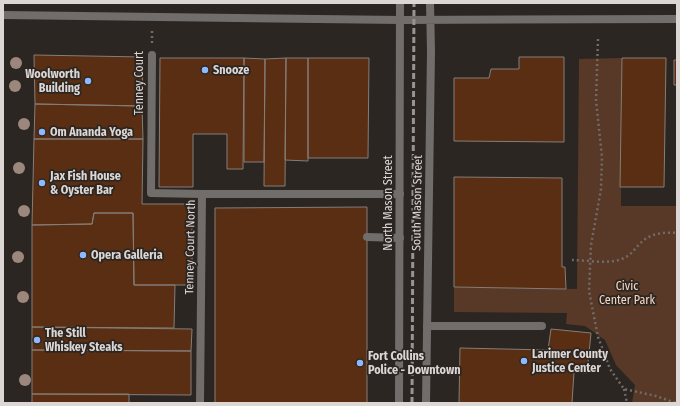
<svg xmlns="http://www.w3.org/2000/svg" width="680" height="406" font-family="'Fira Sans Condensed',sans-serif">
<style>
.green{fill:#583927}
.building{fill:#592e12;stroke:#857d78}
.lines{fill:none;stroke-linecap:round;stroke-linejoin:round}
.path{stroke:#716b68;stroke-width:2.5;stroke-dasharray:2 3;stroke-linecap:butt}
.service{stroke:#706d6b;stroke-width:8}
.tertiary{stroke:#706d6b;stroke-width:8}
.rail{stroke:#999391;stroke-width:3;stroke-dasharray:6 3;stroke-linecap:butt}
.tree{fill:#9b877c}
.poi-dot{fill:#90b8fd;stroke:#2c2622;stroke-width:1.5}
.labels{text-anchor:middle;stroke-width:3.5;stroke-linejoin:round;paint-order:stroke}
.poi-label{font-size:12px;font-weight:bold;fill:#dcd7d5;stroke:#2c2622;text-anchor:start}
.street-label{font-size:12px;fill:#dcd7d5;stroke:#2c2622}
.park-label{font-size:12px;fill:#f6d7c5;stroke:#2c2622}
</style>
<rect width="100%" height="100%" fill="#2c2622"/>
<path class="green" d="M622,58L621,206H677V403H632L635,385L616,365L605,340L585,326L566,324L567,313L454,312V287L577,289L579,59Z"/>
<path class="building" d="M34,55L143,57L142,106L35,104Z
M519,57H564V142L454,141V78H489L491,69H519Z
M160,58H244L243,169H227V134H193V187H159Z
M244,58L265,59L264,162H244Z
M286,58L285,186H264L265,59Z
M286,58H308V161L285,160Z
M308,58H369L368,158H308Z
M622,58H666L664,187H620Z
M674,60H677V85H674Z
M35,104L142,106L143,139H34Z
M34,139H143L142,204H192V285H134L133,213H94L92,224L32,225Z
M454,177L562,178V267H565L566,289L454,287Z
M367,207V403H215V208Z
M94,213H133L134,285H175L174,328L32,327V225L92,224Z
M32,327L192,329L191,351L32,350Z
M551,329L591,333L587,373L574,372L572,403H459L460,348L548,350Z
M32,350L191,351V395L32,394Z
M32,394H129V403H32Z"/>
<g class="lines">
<path class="path" d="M598,39L596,100L602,157L601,189L591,245L589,291L598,337L610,369L624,389L656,396L676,403
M152,43V30
M572,260C587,260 610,265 624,258C633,254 637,245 644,240C653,233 666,232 677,233
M624,389L627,403"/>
<path class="service" d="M152,55L151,193L202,194
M367,237L400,238
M427,326H542
M200,403L202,194H400"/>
<path class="tertiary" d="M3,15L401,20L677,19
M399,403L400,3
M426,403L431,51L430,3"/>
<path class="rail" d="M412,403L414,3"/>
</g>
<g class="tree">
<circle cx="16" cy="63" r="6"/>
<circle cx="15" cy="86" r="6"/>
<circle cx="24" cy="124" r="6"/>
<circle cx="19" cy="168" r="6"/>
<circle cx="24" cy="211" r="6"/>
<circle cx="18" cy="257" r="6"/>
<circle cx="23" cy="297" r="6"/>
<circle cx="25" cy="380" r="6"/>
</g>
<g class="poi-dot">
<circle cx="205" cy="70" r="4"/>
<circle cx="88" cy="81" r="4"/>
<circle cx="42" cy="132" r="4"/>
<circle cx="42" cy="183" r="4"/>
<circle cx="83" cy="255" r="4"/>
<circle cx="37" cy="340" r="4"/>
<circle cx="524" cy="361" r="4"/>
<circle cx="360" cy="363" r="4"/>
</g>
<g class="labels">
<g class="poi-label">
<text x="213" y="74">Snooze</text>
<text x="80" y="78" text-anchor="end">Woolworth<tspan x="80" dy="14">Building</tspan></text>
<text x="50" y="136">Om Ananda Yoga</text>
<text x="50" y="180">Jax Fish House<tspan x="50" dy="14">&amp; Oyster Bar</tspan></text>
<text x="91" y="259">Opera Galleria</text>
<text x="45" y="337">The Still<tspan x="45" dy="14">Whiskey Steaks</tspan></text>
<text x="532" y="358">Larimer County<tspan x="532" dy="14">Justice Center</tspan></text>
<text x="368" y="360">Fort Collins<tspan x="368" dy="14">Police - Downtown</tspan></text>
</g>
<g class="street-label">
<text transform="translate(139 83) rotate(-90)" y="4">Tenney Court</text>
<text transform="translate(388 203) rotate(-90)" y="4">North Mason Street</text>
<text transform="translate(417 203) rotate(-89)" y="4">South Mason Street</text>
<text transform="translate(190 247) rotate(-89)" y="4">Tenney Court North</text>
</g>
<g class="park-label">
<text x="627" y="290">Civic<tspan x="627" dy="14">Center Park</tspan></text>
</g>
</g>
<rect width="680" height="406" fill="none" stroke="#dcd7d5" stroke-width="8"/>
</svg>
